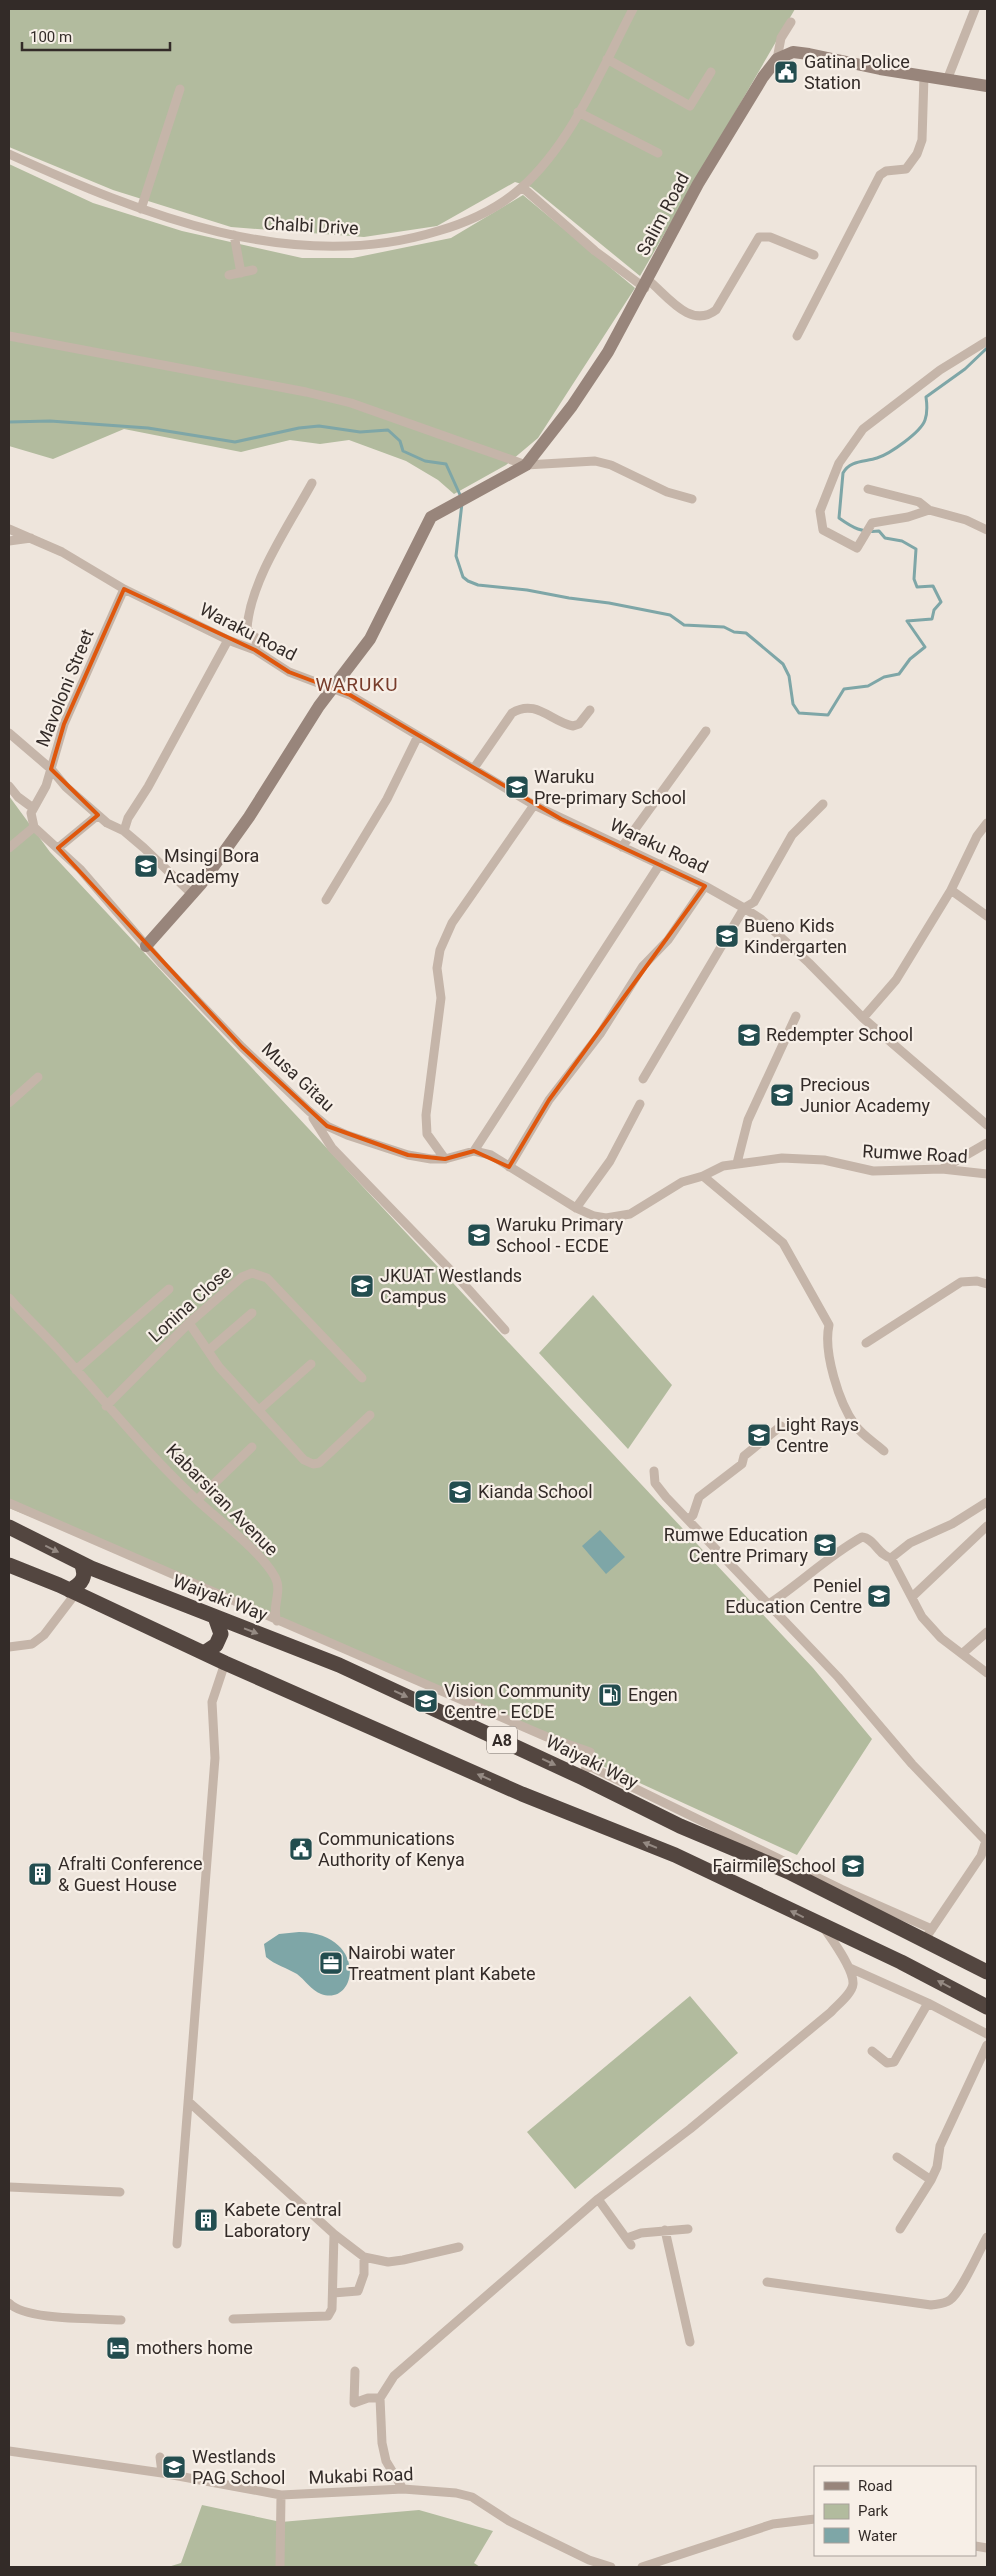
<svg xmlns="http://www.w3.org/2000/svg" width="996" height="2576" font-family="Roboto,sans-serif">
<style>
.green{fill:#b2bb9e}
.water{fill:#7ea6a7}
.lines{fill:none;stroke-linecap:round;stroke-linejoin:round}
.stream{stroke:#7ea6a7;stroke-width:3}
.street{stroke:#c5b5a9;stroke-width:9}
.secondary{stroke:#98857b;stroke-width:12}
.highway{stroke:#534640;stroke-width:15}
.oneway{fill:#958a83}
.marked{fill:none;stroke:#df570d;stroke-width:4;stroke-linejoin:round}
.labels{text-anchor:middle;stroke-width:4.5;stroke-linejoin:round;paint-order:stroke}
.shield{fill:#f7efe7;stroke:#6e6661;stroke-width:1}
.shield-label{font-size:16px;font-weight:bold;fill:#332b28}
.poi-label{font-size:18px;fill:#332b28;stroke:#f7efe7;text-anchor:start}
.street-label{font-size:18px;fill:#332b28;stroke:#f7efe7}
.neighbourhood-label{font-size:19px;letter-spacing:1px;fill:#773c2b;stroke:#f7efe7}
</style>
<rect width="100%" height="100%" fill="#eee5dc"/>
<path class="green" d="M9,9H795L640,276L531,187L515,182L437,226L364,237L231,227L113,190L9,147Z
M9,164L93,203L182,231L302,258H353L451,238L523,195L635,288L538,438L506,465L454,494L438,480L406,461L349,440L320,444L290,440L241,452L124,429L53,459L9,446Z
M9,796L50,852L813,1668L872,1739L797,1855L253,1606L9,1508Z
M593,1295L672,1385L628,1449L539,1353Z
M690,1996L738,2053L575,2189L527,2132Z
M202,2505L281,2522L419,2510L493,2531L474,2563L480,2567H168L181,2563Z"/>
<path class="water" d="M600,1530L625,1557L606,1574L582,1546Z
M299,1932C368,1933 358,2007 321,1994C311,1990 305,1980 297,1974C287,1968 275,1965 266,1957L264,1944L279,1934Z"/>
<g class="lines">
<path class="stream" d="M9,422L50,421L148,428L235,442L299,428L319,426L360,432L388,430L400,441L403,451L425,461L446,464L461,497
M462,503L456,556L463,577L468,581L478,585L527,590L569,598L609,603L670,615L684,625L724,627L734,632L746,633L783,664L789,676L793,704L799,713L828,715L844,689L868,686L884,677L899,674L910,659L925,647L907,621L932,619L934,610L941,602L933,586L917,587L914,579L916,549L902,541L885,538L879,531C862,533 853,528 839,518L843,473C850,460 865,462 877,458C890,454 921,432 925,420C928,412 927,404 926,397L965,369L987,348"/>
<path class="street" d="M607,59L690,106L711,72
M777,59L781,38L791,22
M947,80L975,9
M578,112L658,153
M9,154C141,214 293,276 438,231C469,222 497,209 521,188C572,143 602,68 633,9
M522,187L595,251L645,288
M141,209L180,89
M234,235L241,273
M229,275L253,270
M648,280C666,294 690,330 716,310L759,237H770L814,255
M9,336L306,392L351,403L526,465L595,461L611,465L667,492L692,499
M797,336L880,175L886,171L906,169L917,154L922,140L924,76
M868,489L919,502L929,510L966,520L987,530
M929,510L908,517L872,523L857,548L823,530L820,511L839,463L863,429L940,370L987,341
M9,529L62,552L124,589L228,640L255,650L289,672L350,695L534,805L705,886L744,908L761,919L809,963L863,1018L987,1125
M9,541L31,538
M255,650L257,639L247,629C250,581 289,525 312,483
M9,733L51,769L66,787L107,823L124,831L144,848L193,895
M474,768L512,713C536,698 551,722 573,726L579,724L590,710
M9,786L18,797L33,808
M987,823L977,836L951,890L987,916
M34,827L80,869L162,964L242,1047L309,1111L327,1126L347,1135L408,1155L431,1159H445L474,1151L491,1155L576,1208L594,1216L606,1218L630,1214L682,1182L703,1176L723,1166L782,1158L824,1160L873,1171L942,1169L987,1174
M34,827L31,813L46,786L64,724L124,589
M124,831L128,818L148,787L228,640
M622,847L706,731
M9,848L34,827
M58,848L98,815
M326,900L387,799L418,736
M863,1018L896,980L951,890
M643,1079L744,908L754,902L792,835L823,804
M9,1103L38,1077
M313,1118L332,1148L462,1282L505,1330
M474,1151L660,864
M445,1159L427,1134L426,1115L441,998L437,968L440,950L452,923L534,805
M737,1163L748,1120L796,1016
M509,1167L549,1100L600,1034L643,966L668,940L705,886
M942,1169L987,1143
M703,1176L783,1243L829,1325C823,1352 839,1403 855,1425C862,1435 875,1443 884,1451
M576,1208L610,1161L640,1104
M9,1298C24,1315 41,1331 56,1347C103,1398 146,1453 197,1500C218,1520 262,1552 275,1577C283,1592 271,1606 277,1621
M189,1323L219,1367L304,1460L313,1464L319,1463L370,1415
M866,1343L961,1282L977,1281L987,1284
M209,1350L252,1313
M76,1370L169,1289
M106,1406L189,1323L242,1277L252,1273L267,1278L362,1378
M259,1410L311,1364
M654,1471L655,1483L666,1497L838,1677L912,1764L986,1841L981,1856L925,1939
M197,1500L252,1447
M9,1503L547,1737L590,1752L583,1778
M688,1520L693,1515L699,1497L742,1464L744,1456L781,1426
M891,1558L922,1617L941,1638L987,1673
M912,1597L987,1526
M769,1604C801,1583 828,1556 862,1537C874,1538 879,1556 891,1558L910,1543L952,1524L987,1502
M9,1647L32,1644L44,1635L76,1593
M963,1653L987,1632
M587,1765L841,1889L932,1929
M850,1968L928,2003L987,2034
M872,2051L887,2063L894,2062L928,2003
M189,2102L334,2234L364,2257L388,2262L403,2260L459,2247
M897,2157L931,2180L937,2167L940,2146L987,2045
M9,2187L120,2192
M598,2199L631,2245
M900,2229L931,2180
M665,2230L690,2342
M627,2238L641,2233L688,2229
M177,2244L215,1758L212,1702L225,1663
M767,2282L931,2305C937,2304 945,2304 950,2300C962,2291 979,2251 987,2237
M333,2293L358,2291L364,2274V2257
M9,2303C26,2321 95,2318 121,2320
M233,2319L328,2316L332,2309L334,2234
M355,2371L354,2403L368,2398H380
M9,2451L162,2473L281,2495L403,2489L456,2493L472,2497L509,2521L589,2560L611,2567
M160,2457L162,2473
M403,2489L386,2461L382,2443L380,2398L394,2376L598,2199L690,2129L831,2012C837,2005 852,1994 853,1984C854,1969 833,1941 824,1928
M975,2546L987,2548
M280,2567L281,2495
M642,2567L773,2524L815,2519"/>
<path class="secondary" d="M146,946L201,884L249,817L319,706L370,639L431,517L526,465L572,406L608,352L698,184L763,77L777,59L793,52L809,54L880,69L987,86"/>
<path class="highway" d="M9,1527L91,1568L339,1665L583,1778L680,1826L789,1872L987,1972
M9,1565L59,1585L225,1663L522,1794L675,1855L901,1962L987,2007
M69,1590C83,1584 87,1576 81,1563
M204,1653L216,1645L221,1634L215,1617"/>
</g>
<defs><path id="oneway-solid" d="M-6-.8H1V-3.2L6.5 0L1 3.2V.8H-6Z" transform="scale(1.25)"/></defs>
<g class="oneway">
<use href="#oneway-solid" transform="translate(52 1549) rotate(26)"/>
<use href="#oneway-solid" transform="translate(251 1631) rotate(21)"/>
<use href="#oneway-solid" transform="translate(401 1694) rotate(25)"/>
<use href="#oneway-solid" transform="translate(549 1762) rotate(25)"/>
<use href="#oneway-solid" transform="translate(484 1777) rotate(-156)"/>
<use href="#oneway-solid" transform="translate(650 1845) rotate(-158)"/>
<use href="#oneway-solid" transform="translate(797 1914) rotate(-154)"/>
<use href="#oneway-solid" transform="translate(944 1984) rotate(-152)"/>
</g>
<path class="marked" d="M124,589L255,650L289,672L350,695L561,819L705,886L549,1100L509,1167L474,1151L445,1159L408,1155L327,1126L242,1047L58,848L98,815L51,769L64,724Z"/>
<defs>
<g id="civic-square" transform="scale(1.25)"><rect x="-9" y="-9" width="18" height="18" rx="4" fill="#234d4f" stroke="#f7efe7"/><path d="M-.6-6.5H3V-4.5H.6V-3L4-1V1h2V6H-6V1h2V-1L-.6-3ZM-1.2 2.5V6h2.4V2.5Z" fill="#fff"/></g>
<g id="school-square" transform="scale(1.25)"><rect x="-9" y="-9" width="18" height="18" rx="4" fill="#234d4f" stroke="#f7efe7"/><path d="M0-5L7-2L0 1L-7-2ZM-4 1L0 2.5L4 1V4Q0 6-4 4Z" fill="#fff"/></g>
<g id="university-square" transform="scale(1.25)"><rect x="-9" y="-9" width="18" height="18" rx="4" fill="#234d4f" stroke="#f7efe7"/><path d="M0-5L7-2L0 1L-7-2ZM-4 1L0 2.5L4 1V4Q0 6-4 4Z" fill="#fff"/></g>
<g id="fuel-square" transform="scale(1.25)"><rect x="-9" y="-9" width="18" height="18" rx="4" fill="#234d4f" stroke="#f7efe7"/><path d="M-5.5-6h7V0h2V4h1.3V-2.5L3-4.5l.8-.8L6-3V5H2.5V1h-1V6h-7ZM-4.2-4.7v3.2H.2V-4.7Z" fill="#fff"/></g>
<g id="building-square" transform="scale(1.25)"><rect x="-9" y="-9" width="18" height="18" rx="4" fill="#234d4f" stroke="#f7efe7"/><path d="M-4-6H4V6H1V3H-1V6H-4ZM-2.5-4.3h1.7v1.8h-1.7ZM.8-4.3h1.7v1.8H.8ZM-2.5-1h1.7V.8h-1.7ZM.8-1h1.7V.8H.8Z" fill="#fff"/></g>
<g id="office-square" transform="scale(1.25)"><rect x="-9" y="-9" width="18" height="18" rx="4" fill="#234d4f" stroke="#f7efe7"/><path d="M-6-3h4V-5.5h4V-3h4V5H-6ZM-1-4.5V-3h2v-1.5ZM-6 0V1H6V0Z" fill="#fff"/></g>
<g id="hotel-square" transform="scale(1.25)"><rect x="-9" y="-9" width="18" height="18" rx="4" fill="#234d4f" stroke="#f7efe7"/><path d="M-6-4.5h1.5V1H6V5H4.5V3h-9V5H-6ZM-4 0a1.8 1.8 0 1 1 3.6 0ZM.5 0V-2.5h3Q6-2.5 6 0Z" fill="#fff"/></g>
</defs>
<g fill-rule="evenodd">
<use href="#civic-square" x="786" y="72"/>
<use href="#school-square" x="517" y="787"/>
<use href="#school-square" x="146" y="866"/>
<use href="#school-square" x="727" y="936"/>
<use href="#school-square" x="749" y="1035"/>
<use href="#school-square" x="782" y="1095"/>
<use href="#school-square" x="479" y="1235"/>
<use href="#university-square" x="362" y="1286"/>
<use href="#school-square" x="759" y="1435"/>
<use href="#school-square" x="460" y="1492"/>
<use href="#school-square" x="825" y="1545"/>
<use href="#school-square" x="879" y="1596"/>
<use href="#fuel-square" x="610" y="1695"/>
<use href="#school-square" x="426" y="1701"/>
<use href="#civic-square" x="301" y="1849"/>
<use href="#school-square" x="853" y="1866"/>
<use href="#building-square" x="40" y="1874"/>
<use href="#office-square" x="331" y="1963"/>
<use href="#building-square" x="206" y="2220"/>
<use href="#hotel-square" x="118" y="2348"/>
<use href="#school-square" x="174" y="2467"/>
</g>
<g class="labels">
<rect class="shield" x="487" y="1726.5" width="30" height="27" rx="4"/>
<g class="shield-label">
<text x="502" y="1746">A8</text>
</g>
<g class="poi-label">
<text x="804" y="68">Gatina Police<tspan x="804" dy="21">Station</tspan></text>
<text x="534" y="783">Waruku<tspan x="534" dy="21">Pre-primary School</tspan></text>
<text x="164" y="862">Msingi Bora<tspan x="164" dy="21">Academy</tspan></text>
<text x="744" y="932">Bueno Kids<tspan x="744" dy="21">Kindergarten</tspan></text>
<text x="766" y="1041">Redempter School</text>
<text x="800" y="1091">Precious<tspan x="800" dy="21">Junior Academy</tspan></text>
<text x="496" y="1231">Waruku Primary<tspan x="496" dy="21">School - ECDE</tspan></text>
<text x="380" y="1282">JKUAT Westlands<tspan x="380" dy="21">Campus</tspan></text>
<text x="776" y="1431">Light Rays<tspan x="776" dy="21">Centre</tspan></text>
<text x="478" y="1498">Kianda School</text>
<text x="808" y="1541" text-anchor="end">Rumwe Education<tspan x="808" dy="21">Centre Primary</tspan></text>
<text x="862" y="1592" text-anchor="end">Peniel<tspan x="862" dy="21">Education Centre</tspan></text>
<text x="444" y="1697">Vision Community<tspan x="444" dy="21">Centre - ECDE</tspan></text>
<text x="628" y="1701">Engen</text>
<text x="318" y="1845">Communications<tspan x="318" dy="21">Authority of Kenya</tspan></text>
<text x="58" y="1870">Afralti Conference<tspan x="58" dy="21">&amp; Guest House</tspan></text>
<text x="836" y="1872" text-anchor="end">Fairmile School</text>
<text x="348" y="1959">Nairobi water<tspan x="348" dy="21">Treatment plant Kabete</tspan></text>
<text x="224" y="2216">Kabete Central<tspan x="224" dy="21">Laboratory</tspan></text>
<text x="136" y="2354">mothers home</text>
<text x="192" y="2463">Westlands<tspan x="192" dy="21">PAG School</tspan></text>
</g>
<g class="street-label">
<text transform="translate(663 214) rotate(-62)" y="6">Salim Road</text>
<text transform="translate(311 226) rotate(3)" y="6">Chalbi Drive</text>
<text transform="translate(248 632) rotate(27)" y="6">Waraku Road</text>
<text transform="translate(65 688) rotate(-68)" y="6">Mavoloni Street</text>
<text transform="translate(659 846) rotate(25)" y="6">Waraku Road</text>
<text transform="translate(298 1077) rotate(43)" y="6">Musa Gitau</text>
<text transform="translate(915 1154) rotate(3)" y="6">Rumwe Road</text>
<text transform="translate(190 1304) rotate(-42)" y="6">Lonina Close</text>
<text transform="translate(222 1500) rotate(45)" y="6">Kabarsiran Avenue</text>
<text transform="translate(220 1598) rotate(21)" y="6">Waiyaki Way</text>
<text transform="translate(592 1762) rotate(26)" y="6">Waiyaki Way</text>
<text transform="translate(361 2476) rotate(-2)" y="6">Mukabi Road</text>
</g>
<g class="neighbourhood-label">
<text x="357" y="691">WARUKU</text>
</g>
</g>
<rect width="996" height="2576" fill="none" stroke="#332b28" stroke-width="20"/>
<rect x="814" y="2466" width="162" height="90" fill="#f7efe7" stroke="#a9a19b"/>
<rect x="824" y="2482" width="25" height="8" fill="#98857b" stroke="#a9a19b"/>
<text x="858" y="2491" font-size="15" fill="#332b28">Road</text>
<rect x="824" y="2504" width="25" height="15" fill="#b2bb9e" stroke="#a9a19b"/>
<text x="858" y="2516" font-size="15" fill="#332b28">Park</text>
<rect x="824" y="2528" width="25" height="15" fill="#7ea6a7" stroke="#a9a19b"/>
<text x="858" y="2541" font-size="15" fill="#332b28">Water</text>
<path d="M22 42v8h148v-8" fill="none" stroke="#332b28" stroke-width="2.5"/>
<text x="30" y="42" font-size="15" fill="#332b28" stroke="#f7efe7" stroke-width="4" paint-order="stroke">100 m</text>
</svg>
